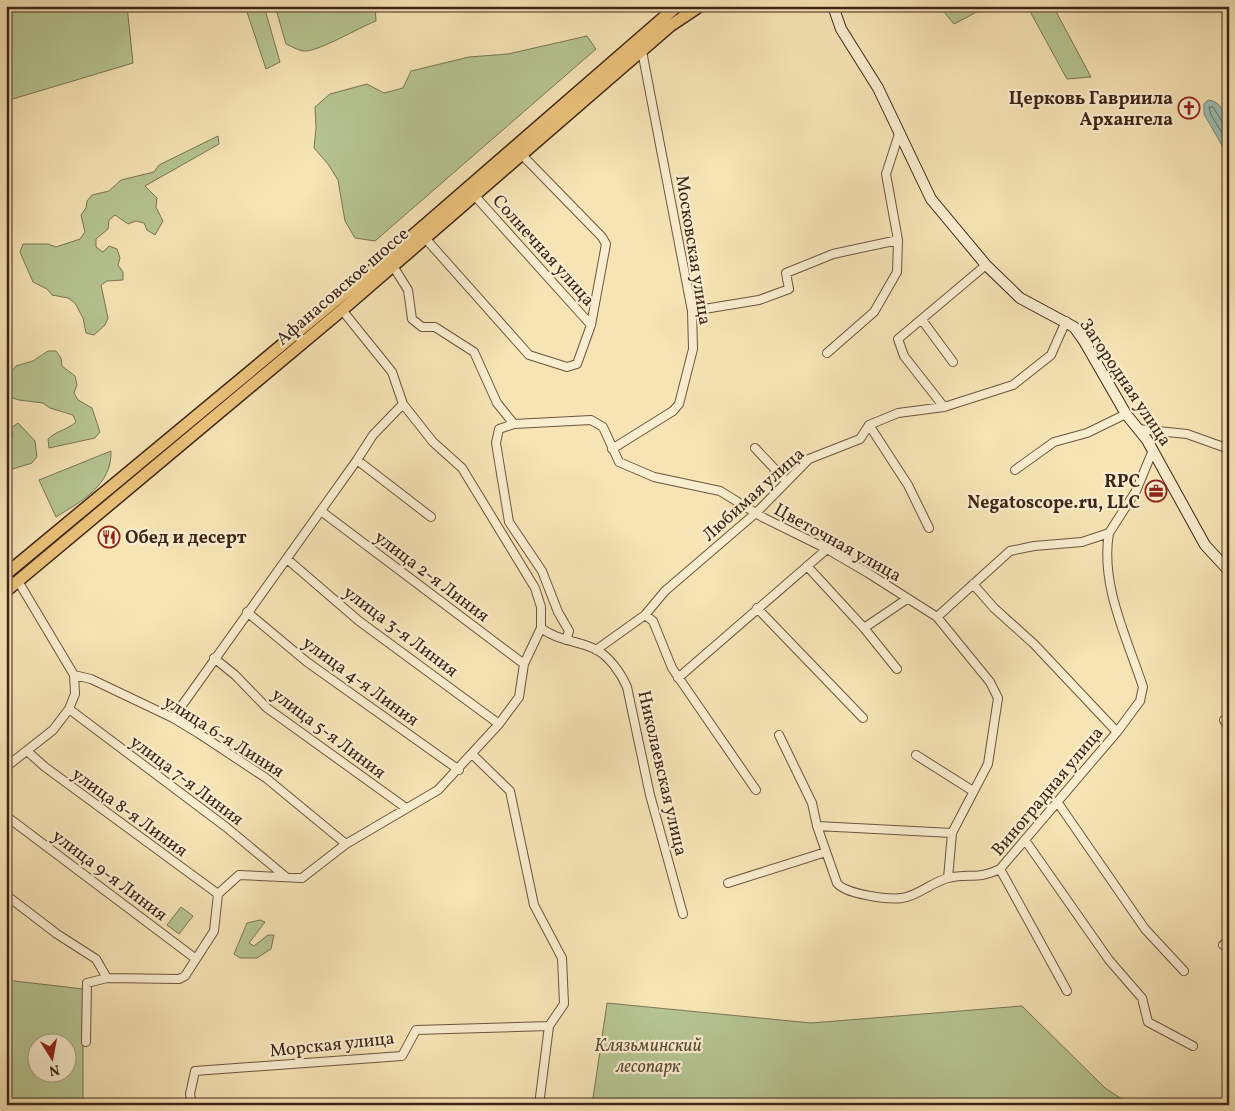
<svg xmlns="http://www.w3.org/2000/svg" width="1235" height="1111" font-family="Vollkorn,serif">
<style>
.green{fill:#b6c592;stroke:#7a7554;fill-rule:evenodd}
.water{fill:#9dbeb2;stroke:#778174}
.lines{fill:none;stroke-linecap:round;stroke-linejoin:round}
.shore{stroke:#6e7264;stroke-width:1}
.street-casing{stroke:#6c553e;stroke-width:10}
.secondary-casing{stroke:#3e2517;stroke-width:12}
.primary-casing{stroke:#3e2517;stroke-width:14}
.street{stroke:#f9edcf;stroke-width:8}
.secondary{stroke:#f9edcf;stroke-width:10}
.primary{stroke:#ebc27a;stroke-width:11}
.labels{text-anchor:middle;stroke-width:4.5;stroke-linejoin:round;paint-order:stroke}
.poi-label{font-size:18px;font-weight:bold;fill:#3e2517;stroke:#f9edcf;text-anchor:end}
.street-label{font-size:18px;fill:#3e2517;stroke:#f9edcf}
.park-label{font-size:18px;font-style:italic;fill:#5c4d36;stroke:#f9edcf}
</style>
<rect width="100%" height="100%" fill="#f6e4b5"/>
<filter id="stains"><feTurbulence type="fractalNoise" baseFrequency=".004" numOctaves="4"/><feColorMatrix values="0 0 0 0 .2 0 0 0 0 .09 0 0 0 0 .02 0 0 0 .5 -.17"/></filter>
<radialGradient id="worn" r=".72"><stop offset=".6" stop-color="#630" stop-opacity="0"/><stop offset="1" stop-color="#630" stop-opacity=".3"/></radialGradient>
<path class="green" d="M6,6H127L133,63L6,101Z
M245,6H264L280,62L266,69Z
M275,6H375L376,21C360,27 318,52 304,51C299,51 291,46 286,44Z
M939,6H988L954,24Z
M1027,6H1053L1091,77L1067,79Z
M587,36L596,49L375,241L355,238L345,221L338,180L328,164L314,148L316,128L315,107L330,94L367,84L384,93L403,88L411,71L469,57L508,54Z
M218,136L219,144L145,186L157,198L156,207L163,221L155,235L147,230L144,223L136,221L128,224L115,215L109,220L108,229L96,239V247L103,252L109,246L117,249L120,258L118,265L123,272V280L107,281L101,285L108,318L105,325L94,335L86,333L83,318L75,303L68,298L52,295L47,289L33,282L20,252L23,244H48L56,247L80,239L85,232L81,215L86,208L87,201L92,195L109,191L121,180L154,172L159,165Z
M48,351H56L61,358L62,366L75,376L77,385L74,393L78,400L92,408L100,432L95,438L49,448L48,439C56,431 67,430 76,422L73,415L50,408L43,403L19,400L6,396V379L16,366L33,361Z
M18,423L35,441L37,457L32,463L6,471V434L10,438L13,436L11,428Z
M111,451C112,485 82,501 56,517L39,480Z
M181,907L193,916L179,934L167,925Z
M260,920L265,922L249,943L254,946L268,935H274L271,949L257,958H240L234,954L247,923Z
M6,980L83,989V1105H6ZM38,1044H68V1074H38Z
M607,1003L811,1023L1022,1006L1105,1088L1131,1105H592Z"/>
<path class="water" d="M1208,100C1229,102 1229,133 1229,149L1223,147L1204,114V104Z"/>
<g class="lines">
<path class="shore" d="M1229,125L1223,123L1213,107H1209L1211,115L1229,144"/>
<g class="street-casing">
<path id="street" d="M475,196L591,325
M425,238L529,355L567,367L577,364L591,325L606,244L602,237L522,155
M393,266L408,290L412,319L422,327H435L474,352L497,403L514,424
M692,311L759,300L789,289L786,273L833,254L898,240
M922,320L953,362
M827,353L874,312L897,272L898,240L886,174L899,134
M944,407L904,356L898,339L986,265
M869,425L908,485L929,528
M1138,429L1187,434L1229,449
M755,448L786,481
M612,449L673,411L679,404L693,349L692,311L642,51
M357,460L431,517
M1015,470L1054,442L1087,433L1126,414
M321,511L524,664
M287,559L359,621L499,724
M807,566L864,628L897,669
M973,584L994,608L1034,644L1117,732
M757,608L863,718
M247,612L307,662L459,770
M645,615L653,621L672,668L756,790
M937,617L1010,551L1034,546L1082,542L1109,533L1136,491L1153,450
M541,628C558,641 576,640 595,649C609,656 621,673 627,687L650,795L683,914
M864,628L907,599
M566,640L569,631L558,612L542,571L509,522L496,443L499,429L514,424L591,420L603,427L619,462L654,477L720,491L764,518L827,549L868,573L937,617L990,682L998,698L988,764L952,833L948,878
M596,650L645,615L665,591L757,512L809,459L860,439L869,425L898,413L944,407L1013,385L1051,355L1066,321
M214,658L235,675L267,708L406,808
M74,675L91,679L173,718L198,733L266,778L346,844
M678,678L827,549
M69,709L226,827L286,877
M173,718L357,460L373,435L403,404
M1224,720L1229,728
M779,735L812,803L817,826L837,883C845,894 888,900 902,898C918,896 932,882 948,878C969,873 978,880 1000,869L1117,732L1140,701L1143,687C1127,638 1100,585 1109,533
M27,751L45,767L218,894
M473,755L510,791L534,905L562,958L564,1004L549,1026L539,1105
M916,755L973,791
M6,767L53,730L69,709L75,694L74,675L18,581
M1058,803L1145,929L1184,971
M6,816L196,959
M817,826L952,833
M1025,840L1109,960L1142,998L1148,1022L1193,1046
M1000,869L1067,991
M728,883L826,852
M6,895L57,934L96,959L107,978L179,979L185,976L214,931L218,894L239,875L302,878L346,844L438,790L499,724L519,697L524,664L541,628V607L535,588L462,468L433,442L403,404L392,372L342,310
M1223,945L1229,941
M86,1042L87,983L107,978
M192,1105L190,1094L195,1071L402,1056L416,1030L549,1026"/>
</g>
<g class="secondary-casing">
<path id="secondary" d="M833,6L841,29L878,88L931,199L986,265L1020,298L1074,327L1084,341L1126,414L1147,440L1205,545L1229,571"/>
</g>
<g class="primary-casing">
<path id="primary" d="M6,574L388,257L677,6
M6,591L342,310L670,26L700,6"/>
</g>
<use href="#street" class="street"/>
<use href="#secondary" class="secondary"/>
<use href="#primary" class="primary"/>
</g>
<defs>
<g id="church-ring" transform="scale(1.125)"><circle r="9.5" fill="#f9edcf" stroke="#8f2418" stroke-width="1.5"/><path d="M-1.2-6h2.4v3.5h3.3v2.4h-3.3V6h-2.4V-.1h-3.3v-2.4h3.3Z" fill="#8f2418"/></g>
<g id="office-ring" transform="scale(1.125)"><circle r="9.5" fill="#f9edcf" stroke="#8f2418" stroke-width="1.5"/><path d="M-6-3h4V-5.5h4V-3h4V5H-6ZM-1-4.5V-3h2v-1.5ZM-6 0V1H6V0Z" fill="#8f2418"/></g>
<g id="restaurant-ring" transform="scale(1.125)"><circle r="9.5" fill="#f9edcf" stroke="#8f2418" stroke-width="1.5"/><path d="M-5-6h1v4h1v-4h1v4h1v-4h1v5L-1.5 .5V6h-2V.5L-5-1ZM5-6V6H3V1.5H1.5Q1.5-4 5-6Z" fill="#8f2418"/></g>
</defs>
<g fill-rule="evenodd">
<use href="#church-ring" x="1189" y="108"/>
<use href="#office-ring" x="1156" y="491"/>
<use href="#restaurant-ring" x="109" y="537"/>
</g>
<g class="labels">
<g class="poi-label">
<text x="1173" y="104">Церковь Гавриила<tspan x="1173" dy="21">Архангела</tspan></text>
<text x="1140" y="487">RPC<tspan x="1140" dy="21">Negatoscope.ru, LLC</tspan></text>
<text x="125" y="543" text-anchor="start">Обед и десерт</text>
</g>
<g class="street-label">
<text transform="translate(544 250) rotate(48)" y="6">Солнечная улица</text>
<text transform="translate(694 250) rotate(81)" y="6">Московская улица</text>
<text transform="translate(342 286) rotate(-41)" y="6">Афанасовское шоссе</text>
<text transform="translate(1126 382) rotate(56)" y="6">Загородная улица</text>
<text transform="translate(753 494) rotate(-42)" y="6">Любимая улица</text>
<text transform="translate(838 542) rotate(29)" y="6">Цветочная улица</text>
<text transform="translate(432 576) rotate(37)" y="6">улица 2-я Линия</text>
<text transform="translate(401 631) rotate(37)" y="6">улица 3-я Линия</text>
<text transform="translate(361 681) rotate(36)" y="6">улица 4-я Линия</text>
<text transform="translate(329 733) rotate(37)" y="6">улица 5-я Линия</text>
<text transform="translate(224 736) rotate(32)" y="6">улица 6-я Линия</text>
<text transform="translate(663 773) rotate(77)" y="6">Николаевская улица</text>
<text transform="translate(187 780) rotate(37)" y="6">улица 7-я Линия</text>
<text transform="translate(1047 791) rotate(-50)" y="6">Виноградная улица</text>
<text transform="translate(130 812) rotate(36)" y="6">улица 8-я Линия</text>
<text transform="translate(110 875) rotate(37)" y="6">улица 9-я Линия</text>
<text transform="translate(332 1044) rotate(-6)" y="6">Морская улица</text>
</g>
<g class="park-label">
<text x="648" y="1051">Клязьминский<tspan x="648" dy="21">лесопарк</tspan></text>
</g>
</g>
<rect width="1235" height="1111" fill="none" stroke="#f6e4b5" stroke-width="25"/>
<rect x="8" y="8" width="1220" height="1096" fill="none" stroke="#3e2517" stroke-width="2.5"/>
<rect x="12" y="12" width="1210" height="1086" fill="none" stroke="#3e2517"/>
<g transform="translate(52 1058) rotate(169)"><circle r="24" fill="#f9edcf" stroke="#ae9d85"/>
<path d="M0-4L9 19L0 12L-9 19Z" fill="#8f2418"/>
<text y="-8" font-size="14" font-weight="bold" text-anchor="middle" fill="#3e2517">N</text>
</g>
<rect width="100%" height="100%" filter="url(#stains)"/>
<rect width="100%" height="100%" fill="url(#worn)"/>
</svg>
